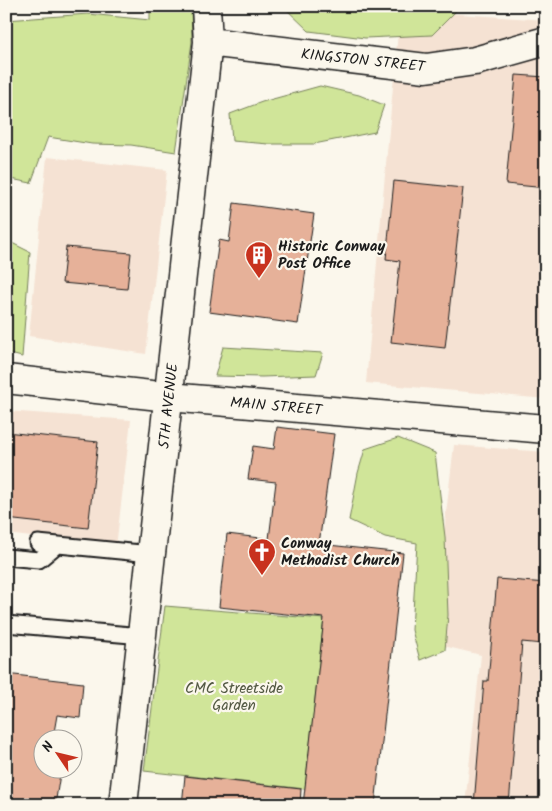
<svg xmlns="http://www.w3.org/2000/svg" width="552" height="811" font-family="Kalam,sans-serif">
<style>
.built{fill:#f5e2d3}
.green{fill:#d0e599;stroke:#76805a}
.building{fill:#e6b199;stroke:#1c1c1c}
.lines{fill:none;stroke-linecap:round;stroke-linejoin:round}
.service-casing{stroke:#1c1c1c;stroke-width:19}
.minor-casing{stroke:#1c1c1c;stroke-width:31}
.primary-casing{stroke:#1c1c1c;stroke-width:31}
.service{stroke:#fbf7ec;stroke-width:15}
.minor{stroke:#fbf7ec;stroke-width:28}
.primary{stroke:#fbf7ec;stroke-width:28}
.labels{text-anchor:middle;stroke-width:4.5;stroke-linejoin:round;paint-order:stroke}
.street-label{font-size:15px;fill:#1c1c1c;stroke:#fbf7ec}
.poi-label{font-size:15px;font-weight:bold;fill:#1c1c1c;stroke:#fbf7ec;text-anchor:start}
.park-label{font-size:15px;fill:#525842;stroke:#fbf7ec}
</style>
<rect width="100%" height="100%" fill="#fbf7ec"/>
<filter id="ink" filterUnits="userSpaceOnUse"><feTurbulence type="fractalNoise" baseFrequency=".02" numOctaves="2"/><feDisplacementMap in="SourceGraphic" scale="10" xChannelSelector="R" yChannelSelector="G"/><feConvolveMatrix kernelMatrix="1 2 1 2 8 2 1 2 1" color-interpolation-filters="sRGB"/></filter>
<g filter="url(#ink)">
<path class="built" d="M400,10L546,20V399L366,383Z
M47,157L167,170L146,354L29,336Z
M6,411L131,420L116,547L6,534Z
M454,445L546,452V805H465L481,655L431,643Z"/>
<path class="green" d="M150,6H191L192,42L176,152L131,145L92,144L48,137L31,183L6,178V20L88,14L150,20Z
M283,6H461L432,35L365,38L309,31Z
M320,86L359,95L384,105L375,132L314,144H269L232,141L230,114L262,102Z
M6,240L30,252L22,357L6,353Z
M223,347L323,353L316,375L262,377L215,376Z
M398,438L435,453L445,537L448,615L445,650L420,660L412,630L417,543L385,537L349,520L358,473L365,449Z
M165,606L324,619L305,789L144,771Z"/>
<path class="building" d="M516,75L546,77V188L506,184Z
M394,181L463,188L445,348L391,342L400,261L386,259Z
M234,203L314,214L298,324L209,312L219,240L229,242Z
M66,247L131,253L127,289L62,283Z
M277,427L334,434L319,544L403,553L375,805H303L324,618L219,607L227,534L269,539L276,482L248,479L253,446L274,449Z
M6,432L98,442L88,528L6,519Z
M497,579L546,583V621L543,644L522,642L509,805H474L484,681H488Z
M6,674L83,683L80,718L57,715L53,738H42V768H61L55,805H6Z
M185,776L301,789L300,805H182Z"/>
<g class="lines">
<g class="service-casing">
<path id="service" d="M38,543L151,554
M6,557L39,560L57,545
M6,624L142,636"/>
</g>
<g class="minor-casing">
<path id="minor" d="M208,42L426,68L475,61L546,41
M123,805L208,42L206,6"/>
</g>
<g class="primary-casing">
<path id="primary" d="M6,379L169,397L546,429"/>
</g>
<use href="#service" class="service"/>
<use href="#minor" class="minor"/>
<use href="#primary" class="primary"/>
</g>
</g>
<defs>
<g id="building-pin" transform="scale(1.4375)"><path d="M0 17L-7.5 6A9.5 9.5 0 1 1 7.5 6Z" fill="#c8321e" stroke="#fbf7ec"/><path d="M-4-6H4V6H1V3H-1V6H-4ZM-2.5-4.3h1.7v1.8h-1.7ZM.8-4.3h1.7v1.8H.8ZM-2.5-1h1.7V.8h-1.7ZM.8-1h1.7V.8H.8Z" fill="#fff"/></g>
<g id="church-pin" transform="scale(1.4375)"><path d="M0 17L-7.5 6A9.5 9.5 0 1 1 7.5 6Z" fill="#c8321e" stroke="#fbf7ec"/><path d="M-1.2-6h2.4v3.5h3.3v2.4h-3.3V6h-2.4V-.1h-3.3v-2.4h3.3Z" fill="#fff"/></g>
</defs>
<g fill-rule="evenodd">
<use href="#building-pin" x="259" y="255"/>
<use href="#church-pin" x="262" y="552"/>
</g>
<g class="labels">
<g class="street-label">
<text transform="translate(363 60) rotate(6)" y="5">KINGSTON STREET</text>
<text transform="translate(168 406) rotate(-84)" y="5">5TH AVENUE</text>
<text transform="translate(276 406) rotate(5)" y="5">MAIN STREET</text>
</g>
<g class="poi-label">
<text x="278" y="251">Historic Conway<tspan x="278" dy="17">Post Office</tspan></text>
<text x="281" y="548">Conway<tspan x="281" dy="17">Methodist Church</tspan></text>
</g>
<g class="park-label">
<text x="234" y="693">CMC Streetside<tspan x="234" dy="17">Garden</tspan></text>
</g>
</g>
<rect width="552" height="811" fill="none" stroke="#fbf7ec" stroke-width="25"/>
<rect x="12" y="12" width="527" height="786" fill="none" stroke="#1c1c1c" stroke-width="2" filter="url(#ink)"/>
<g transform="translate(58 754) rotate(305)"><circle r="24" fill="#fbf7ec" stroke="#a29f99"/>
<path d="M0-4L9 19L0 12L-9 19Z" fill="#c8321e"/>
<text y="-8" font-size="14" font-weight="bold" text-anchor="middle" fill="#1c1c1c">N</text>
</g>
</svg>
